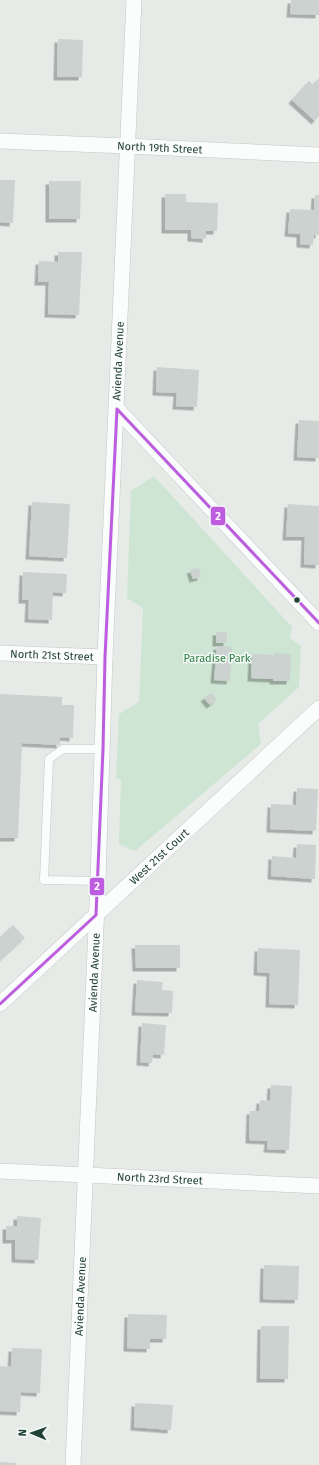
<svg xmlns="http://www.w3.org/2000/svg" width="319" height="1465" font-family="'Fira Sans',sans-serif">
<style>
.green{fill:#cee5d3}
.building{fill:#ccd2d0;filter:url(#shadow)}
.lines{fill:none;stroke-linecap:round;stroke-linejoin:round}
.lane-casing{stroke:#c3c8c5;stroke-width:9}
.street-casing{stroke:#c3c8c5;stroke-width:16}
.lane{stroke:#fbfcfc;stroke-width:8}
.street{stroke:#fbfcfc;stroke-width:15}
.bus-1-casing{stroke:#f4faf7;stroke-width:6}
.bus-1{stroke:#be5ce0;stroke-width:3}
.bus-dot{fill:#214135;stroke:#f4faf7;stroke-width:1.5}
.labels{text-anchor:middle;stroke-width:3;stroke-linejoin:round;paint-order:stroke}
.street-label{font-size:11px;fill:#214135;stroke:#f4faf7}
.park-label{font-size:11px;fill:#297b3f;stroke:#f4faf7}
.line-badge{stroke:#f4faf7;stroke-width:1.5}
.badge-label{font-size:11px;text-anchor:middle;font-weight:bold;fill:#fff}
</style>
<defs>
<filter id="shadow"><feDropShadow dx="-3.5" dy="3.5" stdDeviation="0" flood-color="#0004"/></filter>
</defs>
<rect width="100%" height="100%" fill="#e6ebe8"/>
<path class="green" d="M154,476L292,627L290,638L301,646L299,687L258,724L261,744L135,851L119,844L121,780L116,778L119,714L139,702L143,608L127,598L131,491Z"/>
<path class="building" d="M291,0H319V15L290,14Z
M58,39L83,40L82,77H57Z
M319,78V116L315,121L292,100L309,81L313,85Z
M0,180H15L13,223L0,222Z
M49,181H81L80,219H49Z
M165,194H186V202L218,203L217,231H206V239L191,238V230H165Z
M315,195H319V235L314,234L313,245L300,244V234L288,233L290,209L314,210Z
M58,252H82L79,315L48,314L49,282H38L39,261L58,262Z
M157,367L199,370L197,407L176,406L177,393L156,392Z
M299,420L319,421V458L297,457Z
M32,502L70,504L67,558L29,556Z
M288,504L319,506V565L304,564L305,537H286Z
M199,568L201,577L193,579L190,570Z
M23,572L67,574L66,593L53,592L52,620L28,619L29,600H22Z
M216,632H227V643H216Z
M217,646L232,647L230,681L214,680Z
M274,653L291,654L290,681H273V679L251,678L252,654L274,655Z
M211,693L217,700L210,705L204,698Z
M0,694L62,697V705H74L73,738L60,737V745L22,743L18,838H0Z
M297,788L318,789L316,831L270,829L271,804L296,805Z
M297,844L316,845L315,879L271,876L272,856L296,858Z
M13,925L25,938L0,961V937Z
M135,945H180V968H136Z
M258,948L300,950L298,1005L269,1004L270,973L257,972Z
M137,980L163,982L162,990L173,991L172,1013L135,1012Z
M142,1023L166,1025L164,1055L153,1054L152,1063L140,1062Z
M271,1085L292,1086L289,1150L267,1149L268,1141L249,1140L250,1111H259L260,1100L270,1101Z
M17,1216L41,1218L38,1260L15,1259V1240H6V1226H17Z
M264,1265L299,1266L298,1300L263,1299Z
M128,1314L167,1315L166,1339H150V1349L127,1348Z
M261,1326H289L288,1379H260Z
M12,1348L42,1349L40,1393L21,1392L20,1412L0,1411V1366L11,1367Z
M135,1403L173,1405L171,1430L134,1427Z
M0,1462L16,1463V1465H0Z"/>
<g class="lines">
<g class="lane-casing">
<path id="lane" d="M98,881L44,880L49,759L63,749H103"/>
</g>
<g class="street-casing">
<g id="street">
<path id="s1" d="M0,141L127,146L319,155"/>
<path d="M117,409L319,623"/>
<path id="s2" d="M0,653L105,657"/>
<path id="s3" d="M0,1004L319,708"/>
<path id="s4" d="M0,1171L319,1186"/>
<path id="s5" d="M73,1465L98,881L105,657L134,0"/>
</g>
</g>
<use href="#lane" class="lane"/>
<use href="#street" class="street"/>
<g class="bus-1-casing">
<path id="bus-1" d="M117,409L319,623
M0,1004L96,915L103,749L105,657L117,409"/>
</g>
<use href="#bus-1" class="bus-1"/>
</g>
<circle class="bus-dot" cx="297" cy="600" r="3.5"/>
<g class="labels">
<g class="street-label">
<text dy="4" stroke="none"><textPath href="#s1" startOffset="160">North 19th Street</textPath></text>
<text dy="4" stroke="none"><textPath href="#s5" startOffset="1105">Avienda Avenue</textPath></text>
<text dy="4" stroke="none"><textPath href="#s2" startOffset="52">North 21st Street</textPath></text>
<text dy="4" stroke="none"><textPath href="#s3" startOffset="217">West 21st Court</textPath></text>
<text dy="4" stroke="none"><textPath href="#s5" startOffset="493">Avienda Avenue</textPath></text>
<text dy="4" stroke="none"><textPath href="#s4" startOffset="160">North 23rd Street</textPath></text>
<text dy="4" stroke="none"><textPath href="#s5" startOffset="169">Avienda Avenue</textPath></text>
</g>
<g class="park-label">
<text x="217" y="662">Paradise Park</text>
</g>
</g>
<g class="line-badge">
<rect x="210" y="506" width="16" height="20" rx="4" fill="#be5ce0"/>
<rect x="89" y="877" width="16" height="19" rx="4" fill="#be5ce0"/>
</g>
<g class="badge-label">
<text x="218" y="520">2</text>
<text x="97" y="890">2</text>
</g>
<g transform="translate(32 1433) rotate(272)" stroke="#f4faf7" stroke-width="3" paint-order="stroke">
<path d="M0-3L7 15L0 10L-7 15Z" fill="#214135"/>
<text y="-6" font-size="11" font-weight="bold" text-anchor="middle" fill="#214135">N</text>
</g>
</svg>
